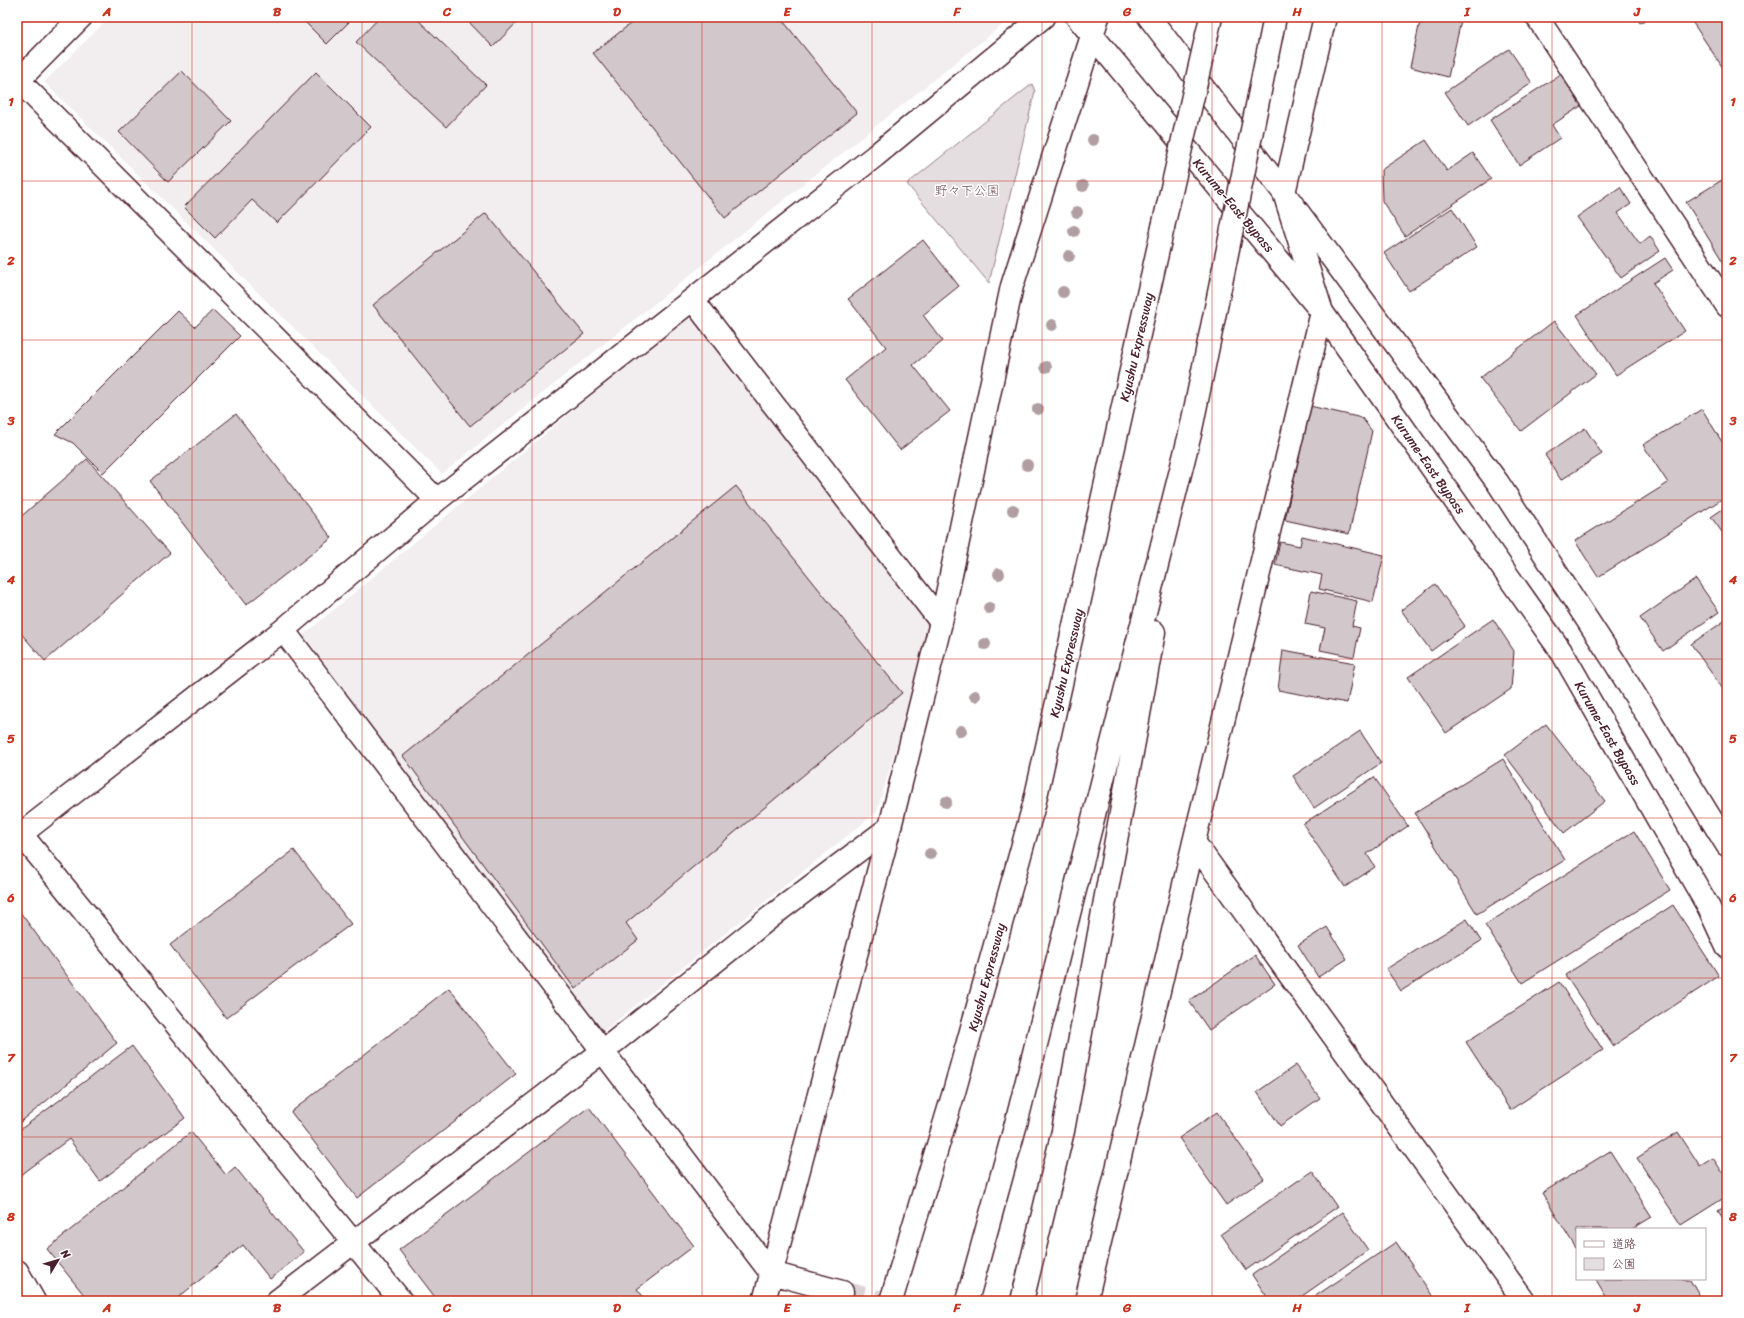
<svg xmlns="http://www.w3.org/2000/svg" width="1744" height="1318" font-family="Sriracha,'Klee One',sans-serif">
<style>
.built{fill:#f2eeef}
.green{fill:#e5dee0;stroke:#987e86}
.building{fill:#d2c7cb;stroke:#4a1f2b}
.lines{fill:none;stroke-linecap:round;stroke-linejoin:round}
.minor-tunnel{stroke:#dbd2d5;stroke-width:22;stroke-dasharray:22 11;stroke-linecap:butt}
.minor-casing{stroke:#4a1f2b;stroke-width:25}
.highway-casing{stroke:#4a1f2b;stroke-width:25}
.minor{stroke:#fff;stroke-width:22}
.highway{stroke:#fff;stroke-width:22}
.highway-bridge-casing{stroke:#4a1f2b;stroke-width:25;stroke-linecap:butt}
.highway-bridge{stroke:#fff;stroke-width:22}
.tree{fill:#b19ea3}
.grid{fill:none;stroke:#c8321e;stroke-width:1;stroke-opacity:0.55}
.labels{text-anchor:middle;stroke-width:3;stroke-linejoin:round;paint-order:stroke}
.park-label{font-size:13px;fill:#714f58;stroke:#fff}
.street-label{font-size:13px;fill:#4a1f2b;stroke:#fff}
.neatline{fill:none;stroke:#c8321e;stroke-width:1.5}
.grid-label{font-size:13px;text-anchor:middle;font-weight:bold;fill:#c8321e}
</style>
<rect width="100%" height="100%" fill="#fff"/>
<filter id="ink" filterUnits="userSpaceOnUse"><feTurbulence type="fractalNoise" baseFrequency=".025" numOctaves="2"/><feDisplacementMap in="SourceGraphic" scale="8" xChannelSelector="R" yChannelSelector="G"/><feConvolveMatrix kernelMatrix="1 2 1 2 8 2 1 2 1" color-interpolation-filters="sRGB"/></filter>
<g filter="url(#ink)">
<path class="built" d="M110,17H1012L442,474L44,82Z
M691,312L933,621L877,812L600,1034L301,637Z"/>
<path class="green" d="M1032,84L1035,91L989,283L907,184Z"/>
<path class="building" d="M300,17H352L353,18L327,44Z
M380,17H415L486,85L446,127L356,42Z
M464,17H522L493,47Z
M639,17H780L857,113L725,218L593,53Z
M1421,17H1462L1448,77L1410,67Z
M1636,17H1650L1640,23Z
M1689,17H1727V74Z
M1509,49L1532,83L1468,126L1445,92Z
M182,71L231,121L168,182L119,132Z
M316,72L371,127L277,223L252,200L215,238L184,207Z
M1564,72L1584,104L1552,125L1560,138L1519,165L1490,120Z
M1426,140L1447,171L1473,153L1491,179L1405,236L1382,201L1381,170Z
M1727,177V264L1725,265L1686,202Z
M1620,187L1631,204L1618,213L1640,244L1650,236L1660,251L1621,278L1577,217Z
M1452,208L1477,247L1409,291L1384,253Z
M486,213L584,334L470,426L373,305Z
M923,240L959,286L923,315L943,341L913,365L950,411L900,450L845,380L886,347L848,299Z
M1665,258L1673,270L1653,283L1685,331L1616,375L1577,315Z
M213,310L240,336L103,473L73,443L55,434L178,311L195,327Z
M1554,321L1596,374L1521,431L1480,378Z
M1310,406L1362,418L1372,431L1349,534L1285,520Z
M1702,409L1727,450V496L1598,577L1575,541L1668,483L1643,445Z
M236,414L332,538L246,605L150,481Z
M1585,428L1602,454L1561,480L1545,455Z
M87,459L170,553L45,661L17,629V520Z
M736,486L902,693L626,923L638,940L575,989L403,756Z
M1727,506V539L1711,517Z
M1302,536L1384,555L1373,602L1319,589L1322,575L1275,565L1280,542L1300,546Z
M1696,579L1719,612L1663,651L1640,618Z
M1435,584L1465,626L1431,651L1401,610Z
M1311,591L1357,601L1352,626L1360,628L1354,657L1320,650L1325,628L1305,624Z
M1493,619L1514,651L1511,689L1446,733L1408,677Z
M1727,619V695L1691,644Z
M17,644L24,652L17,658Z
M1283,650L1355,663L1347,703L1278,690Z
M1546,724L1605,801L1564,833L1505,755Z
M1360,731L1381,763L1314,808L1293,776Z
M1503,759L1565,860L1477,914L1415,813Z
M1374,777L1408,826L1367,854L1375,867L1345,887L1303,824Z
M1634,831L1670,890L1522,983L1485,925Z
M294,850L351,924L226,1018L170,945Z
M1673,905L1719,976L1613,1046L1565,975Z
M17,908L117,1043L17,1125Z
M1467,919L1481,941L1401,991L1386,969Z
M1327,927L1347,959L1318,977L1298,945Z
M1255,955L1275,984L1209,1030L1189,1001Z
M1559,982L1603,1050L1510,1110L1466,1042Z
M449,988L516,1074L357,1198L291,1112Z
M132,1046L185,1118L100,1181L69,1139L21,1175L17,1170V1132Z
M1296,1065L1320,1098L1280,1126L1257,1092Z
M589,1107L694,1246L637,1289L647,1301H438L399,1250Z
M1217,1112L1264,1179L1226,1205L1179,1138Z
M191,1132L226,1175L235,1167L304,1252L270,1279L243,1245L174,1301H89L47,1249Z
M1678,1132L1700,1166L1713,1158L1727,1179V1196L1681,1225L1637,1158Z
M1610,1151L1652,1217L1632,1229H1577V1250L1542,1193Z
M1312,1171L1337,1207L1246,1270L1221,1234Z
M1727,1205V1224L1718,1211Z
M1342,1212L1368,1250L1295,1301H1270L1252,1275Z
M1396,1242L1436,1301H1308Z
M1595,1279H1690L1700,1296L1692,1301H1608Z"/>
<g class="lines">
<path class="minor-tunnel" d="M842,1292L878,1301"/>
<g class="minor-casing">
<path id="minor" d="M1537,17L1727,306
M17,79L437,500
M693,300L941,622
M283,630L771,1273L842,1292
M21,834L401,1301
M17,837L283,630L437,500L875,156L1043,17
M1194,842L1524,1301
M17,1271L34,1301
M277,1301L603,1051L782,908L890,827
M764,1301L890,827L941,622L1012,286L1098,17
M1086,1301L1194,842L1322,312L1284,193L1325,17"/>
</g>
<g class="highway-casing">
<path id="highway" d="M1077,17L1322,312L1563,654L1709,908L1727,947
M1149,17L1284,193L1498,483L1614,661L1727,845
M17,82L81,17
M891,1301L954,1092L1034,805L1163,227
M967,1301L1017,1120L1190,434L1221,283
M1022,1301L1063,1131L1154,632"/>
</g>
<use href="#minor" class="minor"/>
<use href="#highway" class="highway"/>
<g class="highway-bridge-casing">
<path id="highway-bridge" d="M1163,227L1211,17
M1221,283L1275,17"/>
</g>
<use href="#highway-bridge" class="highway-bridge"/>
</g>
<g class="tree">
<circle cx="1093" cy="140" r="6"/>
<circle cx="1083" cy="186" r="6"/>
<circle cx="1077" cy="212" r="6"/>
<circle cx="1074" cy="231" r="6"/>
<circle cx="1069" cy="256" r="6"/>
<circle cx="1063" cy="292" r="6"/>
<circle cx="1052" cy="325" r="6"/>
<circle cx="1046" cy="367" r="6"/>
<circle cx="1038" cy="409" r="6"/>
<circle cx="1027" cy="465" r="6"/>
<circle cx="1013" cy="510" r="6"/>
<circle cx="999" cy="574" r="6"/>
<circle cx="989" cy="608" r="6"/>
<circle cx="985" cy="644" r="6"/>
<circle cx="975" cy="696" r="6"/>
<circle cx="961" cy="731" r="6"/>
<circle cx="946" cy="802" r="6"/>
<circle cx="930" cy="854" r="6"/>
</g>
</g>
<path class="grid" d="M192,17V1301M362,17V1301M532,17V1301M702,17V1301M872,17V1301M1042,17V1301M1212,17V1301M1382,17V1301M1552,17V1301M17,181H1727M17,340H1727M17,500H1727M17,659H1727M17,818H1727M17,978H1727M17,1137H1727"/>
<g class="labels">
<g class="park-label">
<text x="967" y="195">野々下公園</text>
</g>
<g class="street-label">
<text transform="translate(1234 205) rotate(50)" y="5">Kurume-East Bypass</text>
<text transform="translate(1136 347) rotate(-77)" y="5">Kyushu Expressway</text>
<text transform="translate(1429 464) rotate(55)" y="5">Kurume-East Bypass</text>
<text transform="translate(1066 663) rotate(-77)" y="5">Kyushu Expressway</text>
<text transform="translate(1608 733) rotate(60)" y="5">Kurume-East Bypass</text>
<text transform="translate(986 977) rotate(-75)" y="5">Kyushu Expressway</text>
</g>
</g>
<rect width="1744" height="1318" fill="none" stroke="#fff" stroke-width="44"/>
<rect x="1576" y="1228" width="130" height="52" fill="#ffffff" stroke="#b7a5aa"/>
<rect x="1584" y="1241" width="20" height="6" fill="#ffffff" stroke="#b7a5aa"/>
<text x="1612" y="1248" font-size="12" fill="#4a1f2b">道路</text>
<rect x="1584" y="1258" width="20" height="12" fill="#e5dee0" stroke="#b7a5aa"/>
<text x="1612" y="1268" font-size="12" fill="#4a1f2b">公園</text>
<g transform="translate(58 1260) rotate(52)" stroke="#ffffff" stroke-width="3" paint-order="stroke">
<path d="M0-3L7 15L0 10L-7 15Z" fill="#4a1f2b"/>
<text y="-6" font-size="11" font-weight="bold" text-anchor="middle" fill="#4a1f2b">N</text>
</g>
<rect x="22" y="22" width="1700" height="1274" class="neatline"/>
<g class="grid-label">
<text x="107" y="16">A</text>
<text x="277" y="16">B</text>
<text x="447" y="16">C</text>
<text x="617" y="16">D</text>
<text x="787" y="16">E</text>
<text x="957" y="16">F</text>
<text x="1127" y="16">G</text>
<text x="1297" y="16">H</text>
<text x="1467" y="16">I</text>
<text x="1637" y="16">J</text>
<text x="11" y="106">1</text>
<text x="1733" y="106">1</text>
<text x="11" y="265">2</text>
<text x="1733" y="265">2</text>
<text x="11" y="425">3</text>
<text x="1733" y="425">3</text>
<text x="11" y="584">4</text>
<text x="1733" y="584">4</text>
<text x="11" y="743">5</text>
<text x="1733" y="743">5</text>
<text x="11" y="902">6</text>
<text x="1733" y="902">6</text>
<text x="11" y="1062">7</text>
<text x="1733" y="1062">7</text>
<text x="11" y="1221">8</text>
<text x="1733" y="1221">8</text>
<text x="107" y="1312">A</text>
<text x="277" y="1312">B</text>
<text x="447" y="1312">C</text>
<text x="617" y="1312">D</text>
<text x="787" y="1312">E</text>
<text x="957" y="1312">F</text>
<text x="1127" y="1312">G</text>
<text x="1297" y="1312">H</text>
<text x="1467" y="1312">I</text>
<text x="1637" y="1312">J</text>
</g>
</svg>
